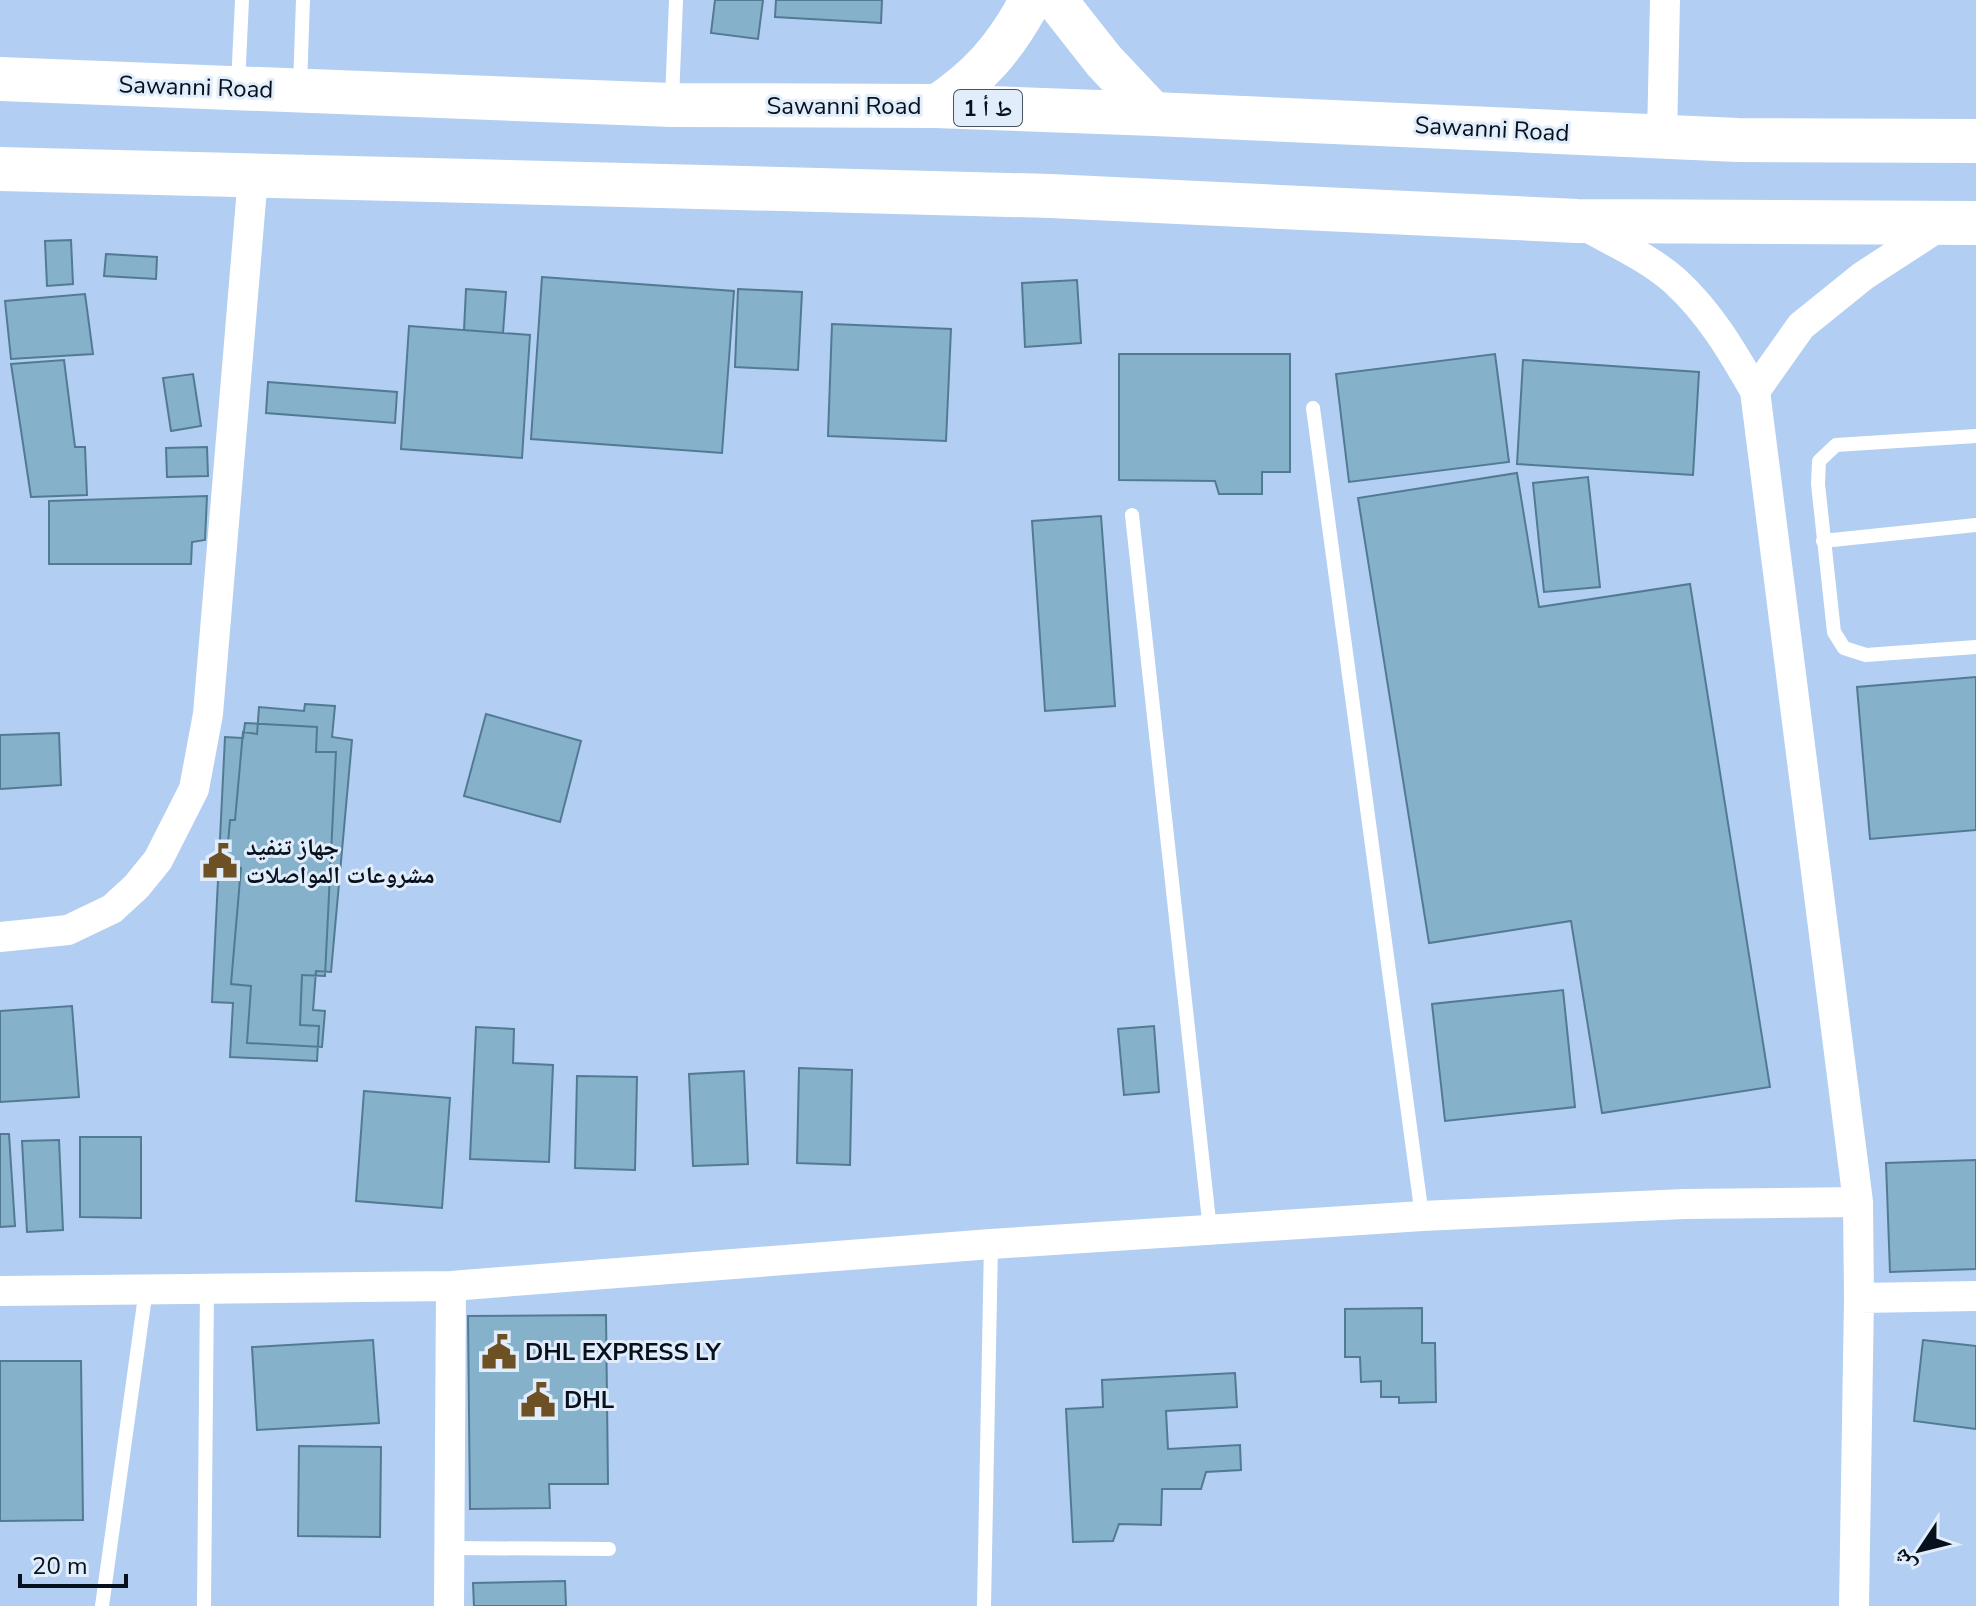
<svg xmlns="http://www.w3.org/2000/svg" width="1976" height="1606" font-family="'Nunito Sans','Noto Naskh Arabic',sans-serif">
<style>
.building{fill:#86b1cb;stroke:#527b93;stroke-width:2}
.lines{fill:none;stroke-linecap:round;stroke-linejoin:round}
.service{stroke:#fff;stroke-width:14}
.minor{stroke:#fff;stroke-width:30}
.secondary{stroke:#fff;stroke-width:42}
.trunk{stroke:#fff;stroke-width:44}
.labels{text-anchor:middle;stroke-width:6;stroke-linejoin:round;paint-order:stroke}
.shield{fill:#e2edfc;stroke:#495360;stroke-width:2}
.shield-label{font-size:22px;font-weight:bold;fill:#07111d}
.street-label{font-size:24px;fill:#07111d;stroke:#e2edfc}
.poi-label{font-size:24px;font-weight:bold;fill:#07111d;stroke:#e2edfc;text-anchor:start}
</style>
<rect width="100%" height="100%" fill="#b2cef2"/>
<path class="building" d="M715,0H763L758,39L711,33Z
M776,0H882L881,23L775,17Z
M71,240L73,284L47,286L45,241Z
M106,254L157,257L156,279L104,276Z
M542,277L734,291L722,453L531,439Z
M1077,280L1081,343L1025,347L1022,283Z
M466,289L506,292L503,333L464,330Z
M738,289L802,292L798,370L735,367Z
M85,294L93,354L11,359L5,301Z
M832,324L951,329L946,441L828,436Z
M409,326L530,335L522,458L401,449Z
M1119,354H1290V472H1262V494H1219L1215,481L1119,480Z
M1495,354L1509,462L1349,482L1336,374Z
M64,360L75,447H85L87,495L31,497L11,364Z
M1523,360L1699,372L1693,475L1517,464Z
M193,374L201,426L171,431L163,378Z
M268,382L397,392L395,423L266,413Z
M207,447L208,476L167,477L166,448Z
M1517,473L1539,607L1690,584L1770,1087L1602,1113L1571,921L1429,943L1358,498Z
M1588,477L1600,587L1544,592L1533,483Z
M207,496L205,540L192,542L191,564H49V501Z
M1101,516L1115,706L1045,711L1032,521Z
M1976,677V830L1870,839L1857,687Z
M305,704L335,706L332,737L352,740L331,972L316,971L313,1010L325,1011L322,1047L247,1043L251,986L231,984L241,868L226,867L230,820H235L243,732L257,734L259,707L304,711Z
M486,714L581,741L560,822L464,796Z
M245,723L317,727L316,752H336L325,976L302,975L300,1025L319,1026L317,1061L230,1057L233,1003L212,1002L225,737L243,738Z
M59,733L61,785L0,789V735Z
M1563,990L1575,1107L1445,1121L1432,1004Z
M72,1006L79,1097L0,1102V1011Z
M1154,1026L1159,1092L1124,1095L1118,1029Z
M476,1027L514,1029L513,1063L553,1065L549,1162L470,1159Z
M799,1068L852,1070L850,1165L797,1163Z
M744,1071L748,1164L693,1166L689,1074Z
M577,1076L637,1077L635,1170L575,1168Z
M364,1091L450,1098L442,1208L356,1201Z
M0,1134H9L15,1226L0,1227Z
M80,1137H141V1218L80,1217Z
M59,1140L63,1230L27,1232L22,1141Z
M1976,1160V1269L1890,1272L1886,1163Z
M1422,1308V1343H1435L1436,1402L1399,1403V1397H1381V1381L1361,1382L1360,1357H1345V1309Z
M606,1315L608,1484H549L550,1508L470,1509L468,1316Z
M373,1340L379,1423L257,1430L252,1347Z
M1923,1340L1976,1346V1429L1914,1421Z
M0,1361H81L83,1520L0,1521Z
M1235,1373L1237,1407L1166,1411L1168,1449L1240,1445L1241,1470L1206,1472L1201,1489H1162L1161,1525L1119,1524L1113,1541L1073,1542L1066,1409L1103,1407L1102,1380Z
M299,1446L381,1447L380,1537L298,1536Z
M565,1581L566,1606H474L473,1583Z"/>
<g class="lines">
<path class="service" d="M238,84L242,0
M300,86L303,0
M672,100L676,0
M1313,408L1422,1216
M1976,436L1836,445L1819,461L1818,484L1834,632L1844,648L1866,655L1976,647
M1132,515L1210,1230
M1823,541L1976,525
M449,1548L609,1549
M102,1606L146,1289
M204,1606L207,1289
M984,1606L991,1244"/>
<path class="minor" d="M1662,137L1665,0
M1580,223C1611,241 1648,257 1675,281C1710,313 1732,351 1755,391L1858,1202L1859,1298L1854,1606
M1755,391L1801,326L1863,276L1946,222
M0,937L68,930L112,909L136,887L158,860L194,789L208,714L253,176
M0,1291L451,1286L991,1244L1422,1216L1684,1204L1858,1202
M1859,1298L1976,1296
M449,1606L451,1286"/>
<path class="secondary" d="M1056,0L1104,61L1154,114
M936,106C979,77 1003,50 1028,5L1027,0"/>
<path class="trunk" d="M0,79L672,105L936,106L1154,114L1738,140L1976,141
M0,169L1051,196L1577,221L1976,223"/>
</g>
<defs>
<g id="civic-bare" transform="scale(2.76)"><path d="M-.6-6.5H3V-4.5H.6V-3L4-1V1h2V6H-6V1h2V-1L-.6-3ZM-1.2 2.5V6h2.4V2.5Z" fill="#6d5024" stroke="#e2edfc" stroke-width="2.5" paint-order="stroke"/></g>
</defs>
<g fill-rule="evenodd">
<use href="#civic-bare" x="220" y="861"/>
<use href="#civic-bare" x="499" y="1352"/>
<use href="#civic-bare" x="538" y="1400"/>
</g>
<g class="labels">
<rect class="shield" x="954" y="90" width="68" height="36" rx="6"/>
<g class="shield-label">
<text x="988" y="116">ط أ 1</text>
</g>
<g class="street-label">
<text transform="translate(196 87) rotate(2)" y="8">Sawanni Road</text>
<text x="844" y="114">Sawanni Road</text>
<text transform="translate(1492 129) rotate(3)" y="8">Sawanni Road</text>
</g>
<g class="poi-label">
<text x="246" y="855">جهاز تنفيد<tspan x="246" dy="28">مشروعات المواصلات</tspan></text>
<text x="525" y="1360">DHL EXPRESS LY</text>
<text x="564" y="1408">DHL</text>
</g>
</g>
<g transform="translate(1920 1550) rotate(235)" stroke="#e2edfc" stroke-width="6" paint-order="stroke">
<path d="M0-6L14 30L0 20L-14 30Z" fill="#07111d"/>
<text y="-12" font-size="22" font-weight="bold" text-anchor="middle" fill="#07111d">ش</text>
</g>
<path d="M20 1574v12h106v-12" fill="none" stroke="#07111d" stroke-width="4"/>
<text x="32" y="1574" font-size="24" fill="#07111d" stroke="#e2edfc" stroke-width="6" paint-order="stroke">20 m</text>
</svg>
